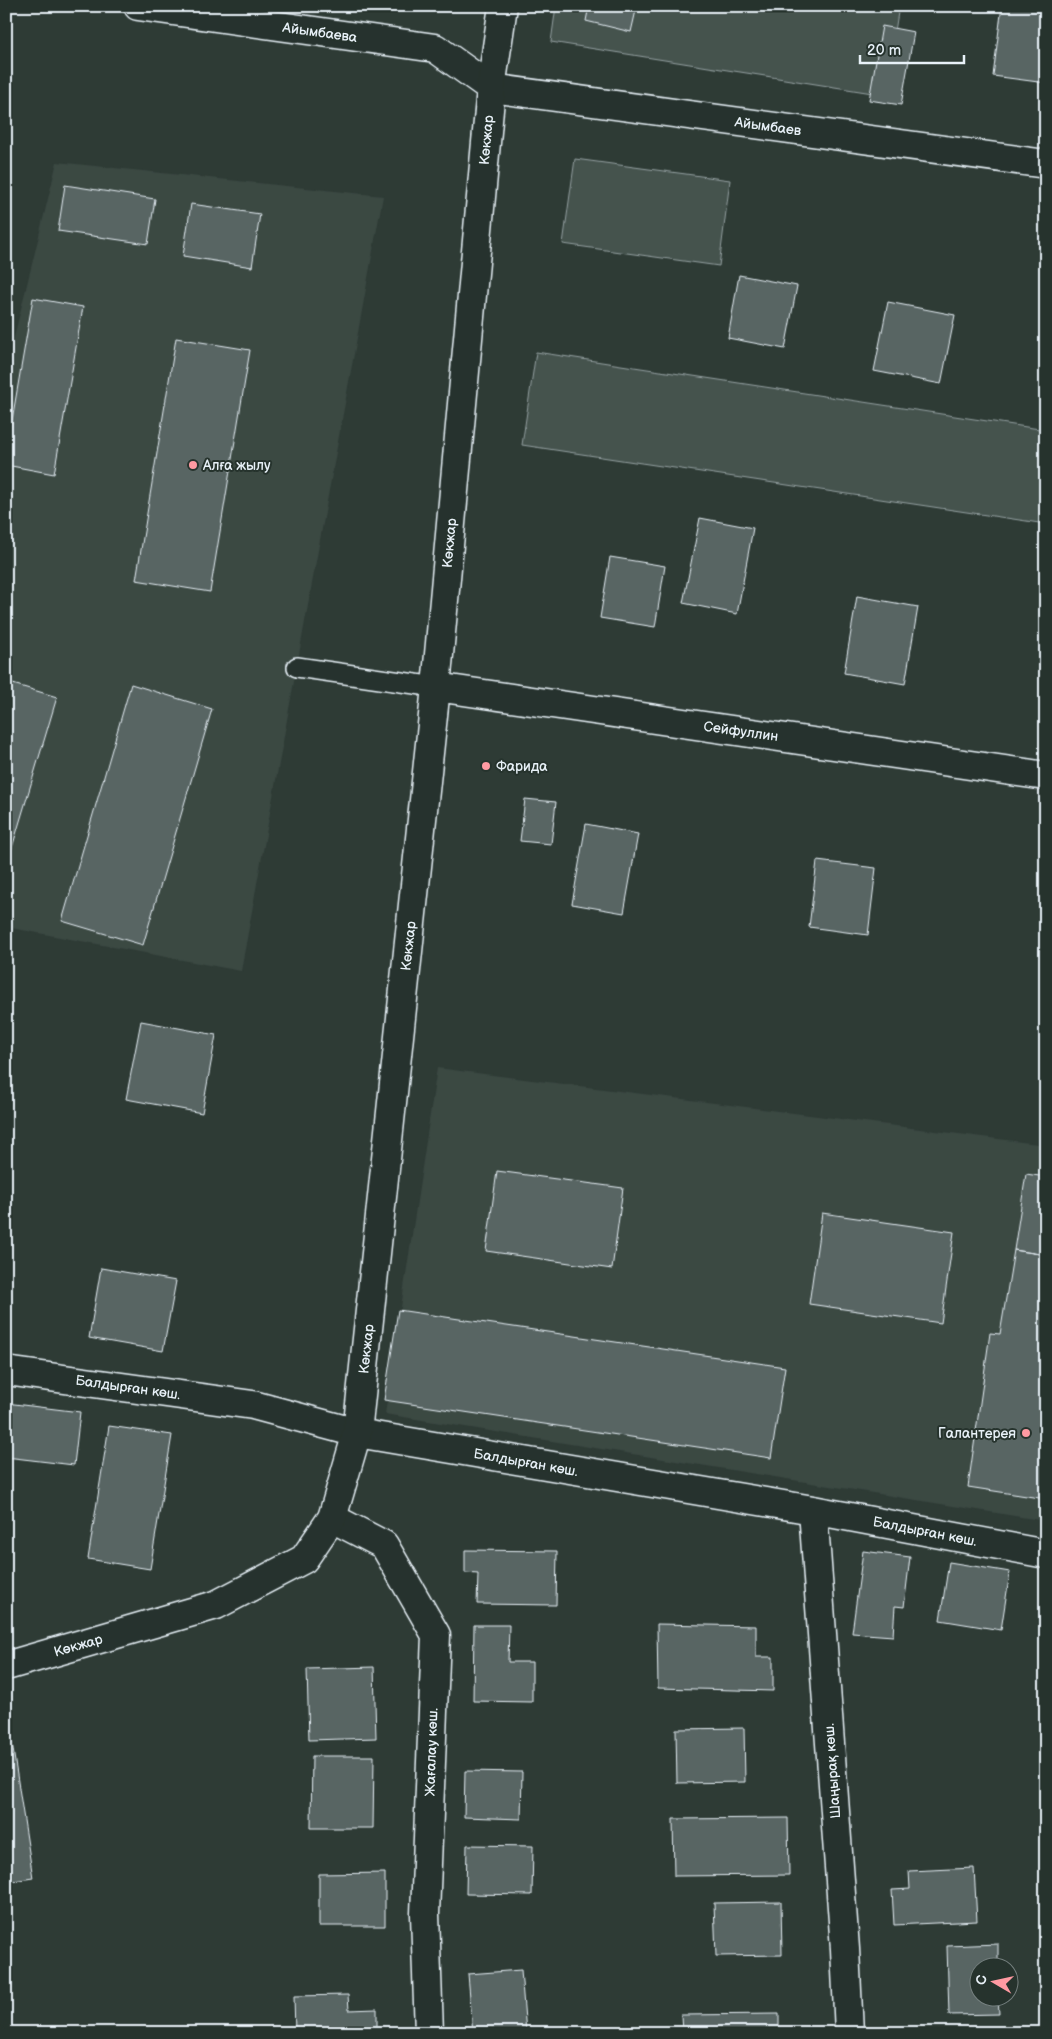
<svg xmlns="http://www.w3.org/2000/svg" width="1052" height="2039" font-family="'Balsamiq Sans',sans-serif">
<style>
.built{fill:#3b4843}
.green{fill:#45524e;stroke:#96a2a3}
.building{fill:#596563;stroke:#e8f1f8}
.lines{fill:none;stroke-linecap:round;stroke-linejoin:round}
.lane-casing{stroke:#e8f1f8;stroke-width:22}
.street-casing{stroke:#e8f1f8;stroke-width:31}
.secondary-casing{stroke:#e8f1f8;stroke-width:31}
.lane{stroke:#26332d;stroke-width:19}
.street{stroke:#26332d;stroke-width:28}
.secondary{stroke:#26332d;stroke-width:28}
.poi-dot{fill:#ff9aa2;stroke:#26332d;stroke-width:2}
.labels{text-anchor:middle;stroke-width:4;stroke-linejoin:round;paint-order:stroke}
.street-label{font-size:14px;fill:#e8f1f8;stroke:#26332d}
.poi-label{font-size:14px;fill:#e8f1f8;stroke:#26332d;text-anchor:start}
</style>
<rect width="100%" height="100%" fill="#2e3b35"/>
<filter id="ink" filterUnits="userSpaceOnUse"><feTurbulence type="fractalNoise" baseFrequency=".02" numOctaves="2"/><feDisplacementMap in="SourceGraphic" scale="10" xChannelSelector="R" yChannelSelector="G"/><feConvolveMatrix kernelMatrix="1 2 1 2 8 2 1 2 1" color-interpolation-filters="sRGB"/></filter>
<g filter="url(#ink)">
<path class="built" d="M57,162L383,196L241,971L6,927V370Z
M437,1068L1046,1145V1521L385,1414Z"/>
<path class="green" d="M556,6H899L885,95L551,42Z
M575,159L730,180L719,266L563,244Z
M536,352L1046,430V524L522,445Z"/>
<path class="building" d="M589,6H637L631,32L586,21Z
M1002,6H1046V83L993,76Z
M882,26L914,32L901,105L869,100Z
M65,185L155,199L148,244L58,231Z
M191,204L260,214L252,267L183,256Z
M739,275L797,286L785,349L728,338Z
M33,298L83,307L54,474L6,465V455Z
M888,302L955,315L941,384L874,371Z
M176,338L250,350L210,592L136,580Z
M700,518L753,528L737,614L683,603Z
M610,557L665,566L655,627L600,618Z
M857,596L918,607L905,684L844,673Z
M6,682L57,697L6,868Z
M131,684L212,709L143,945L62,921Z
M525,799L556,802L551,844L520,841Z
M586,824L638,834L624,913L572,904Z
M817,861L876,868L868,935L809,927Z
M141,1021L216,1035L202,1113L126,1099Z
M497,1171L623,1188L612,1269L486,1251Z
M1026,1174L1046,1177V1255L1014,1250Z
M822,1213L954,1232L941,1323L809,1304Z
M1014,1250L1046,1255V1499L968,1487L990,1333L1000,1334Z
M101,1268L176,1281L163,1351L89,1338Z
M398,1310L785,1367L771,1458L384,1400Z
M6,1403L80,1412L74,1465L6,1457Z
M109,1426L172,1435L150,1569L88,1559Z
M465,1550L557,1551L556,1605L477,1604L478,1574L465,1573Z
M863,1551L910,1557L904,1607L895,1606L893,1636L852,1633Z
M949,1562L1010,1572L1001,1630L940,1620Z
M657,1624L756,1626V1657H773V1691L658,1688Z
M474,1625H509L508,1662H532V1702L473,1701Z
M374,1667L376,1738L309,1740L307,1669Z
M744,1728L745,1782L677,1783L676,1729Z
M10,1730L33,1878L6,1882V1731Z
M312,1756H374L373,1828H311Z
M465,1771L522,1772L521,1819L464,1817Z
M788,1818L789,1875L674,1876L673,1819Z
M467,1845L533,1846L532,1895L466,1894Z
M974,1868L977,1921L894,1925L892,1890L910,1889L909,1871Z
M385,1873V1926H319V1874Z
M781,1902L782,1955L716,1956L714,1903Z
M998,1944V1966H980V1996H998L999,2014L949,2015L947,1946Z
M521,1970L526,2033H473L468,1974Z
M348,1995L349,2010L377,2009V2033H295L294,1996Z
M779,2014V2033H682L681,2015Z"/>
<g class="lines">
<g class="lane-casing">
<path id="lane" d="M297,667L436,687"/>
</g>
<g class="street-casing">
<path id="street" d="M138,6L435,48L491,88L1046,164
M6,1371L253,1405L357,1433L813,1510L1046,1554
M813,1510L845,1949L849,2033
M332,1518L384,1545L436,1635L425,1914L429,2033"/>
</g>
<g class="secondary-casing">
<path id="secondary" d="M436,687L1046,776
M6,1666L216,1605L304,1559L332,1518L357,1433L436,687L491,88L503,6"/>
</g>
<use href="#lane" class="lane"/>
<use href="#street" class="street"/>
<use href="#secondary" class="secondary"/>
</g>
</g>
<g class="poi-dot">
<circle cx="193" cy="465" r="5"/>
<circle cx="486" cy="766" r="5"/>
<circle cx="1026" cy="1433" r="5"/>
</g>
<g class="labels">
<g class="street-label">
<text transform="translate(320 32) rotate(8)" y="5">Айымбаева</text>
<text transform="translate(768 126) rotate(8)" y="5">Айымбаев</text>
<text transform="translate(486 140) rotate(-85)" y="5">Көкжар</text>
<text transform="translate(449 543) rotate(-85)" y="5">Көкжар</text>
<text transform="translate(741 731) rotate(8)" y="5">Сейфуллин</text>
<text transform="translate(408 946) rotate(-84)" y="5">Көкжар</text>
<text transform="translate(366 1349) rotate(-84)" y="5">Көкжар</text>
<text transform="translate(128 1387) rotate(8)" y="5">Балдырған көш.</text>
<text transform="translate(526 1462) rotate(10)" y="5">Балдырған көш.</text>
<text transform="translate(925 1531) rotate(11)" y="5">Балдырған көш.</text>
<text transform="translate(78 1645) rotate(-16)" y="5">Көкжар</text>
<text transform="translate(431 1752) rotate(-88)" y="5">Жағалау көш.</text>
<text transform="translate(832 1771) rotate(-94)" y="5">Шаңырақ көш.</text>
</g>
<g class="poi-label">
<text x="203" y="470">Алға жылу</text>
<text x="496" y="771">Фарида</text>
<text x="1016" y="1438" text-anchor="end">Галантерея</text>
</g>
</g>
<rect width="1052" height="2039" fill="none" stroke="#26332d" stroke-width="25"/>
<rect x="12" y="12" width="1027" height="2014" fill="none" stroke="#e8f1f8" stroke-width="2" filter="url(#ink)"/>
<g transform="translate(994 1982) rotate(279)"><circle r="24" fill="#26332d" stroke="#747f7e"/>
<path d="M0-4L9 19L0 12L-9 19Z" fill="#ff9aa2"/>
<text y="-8" font-size="14" font-weight="bold" text-anchor="middle" fill="#e8f1f8">С</text>
</g>
<path d="M860 55v8h104v-8" fill="none" stroke="#e8f1f8" stroke-width="2.5"/>
<text x="867" y="55" font-size="15" fill="#e8f1f8" stroke="#26332d" stroke-width="4" paint-order="stroke">20 m</text>
</svg>
